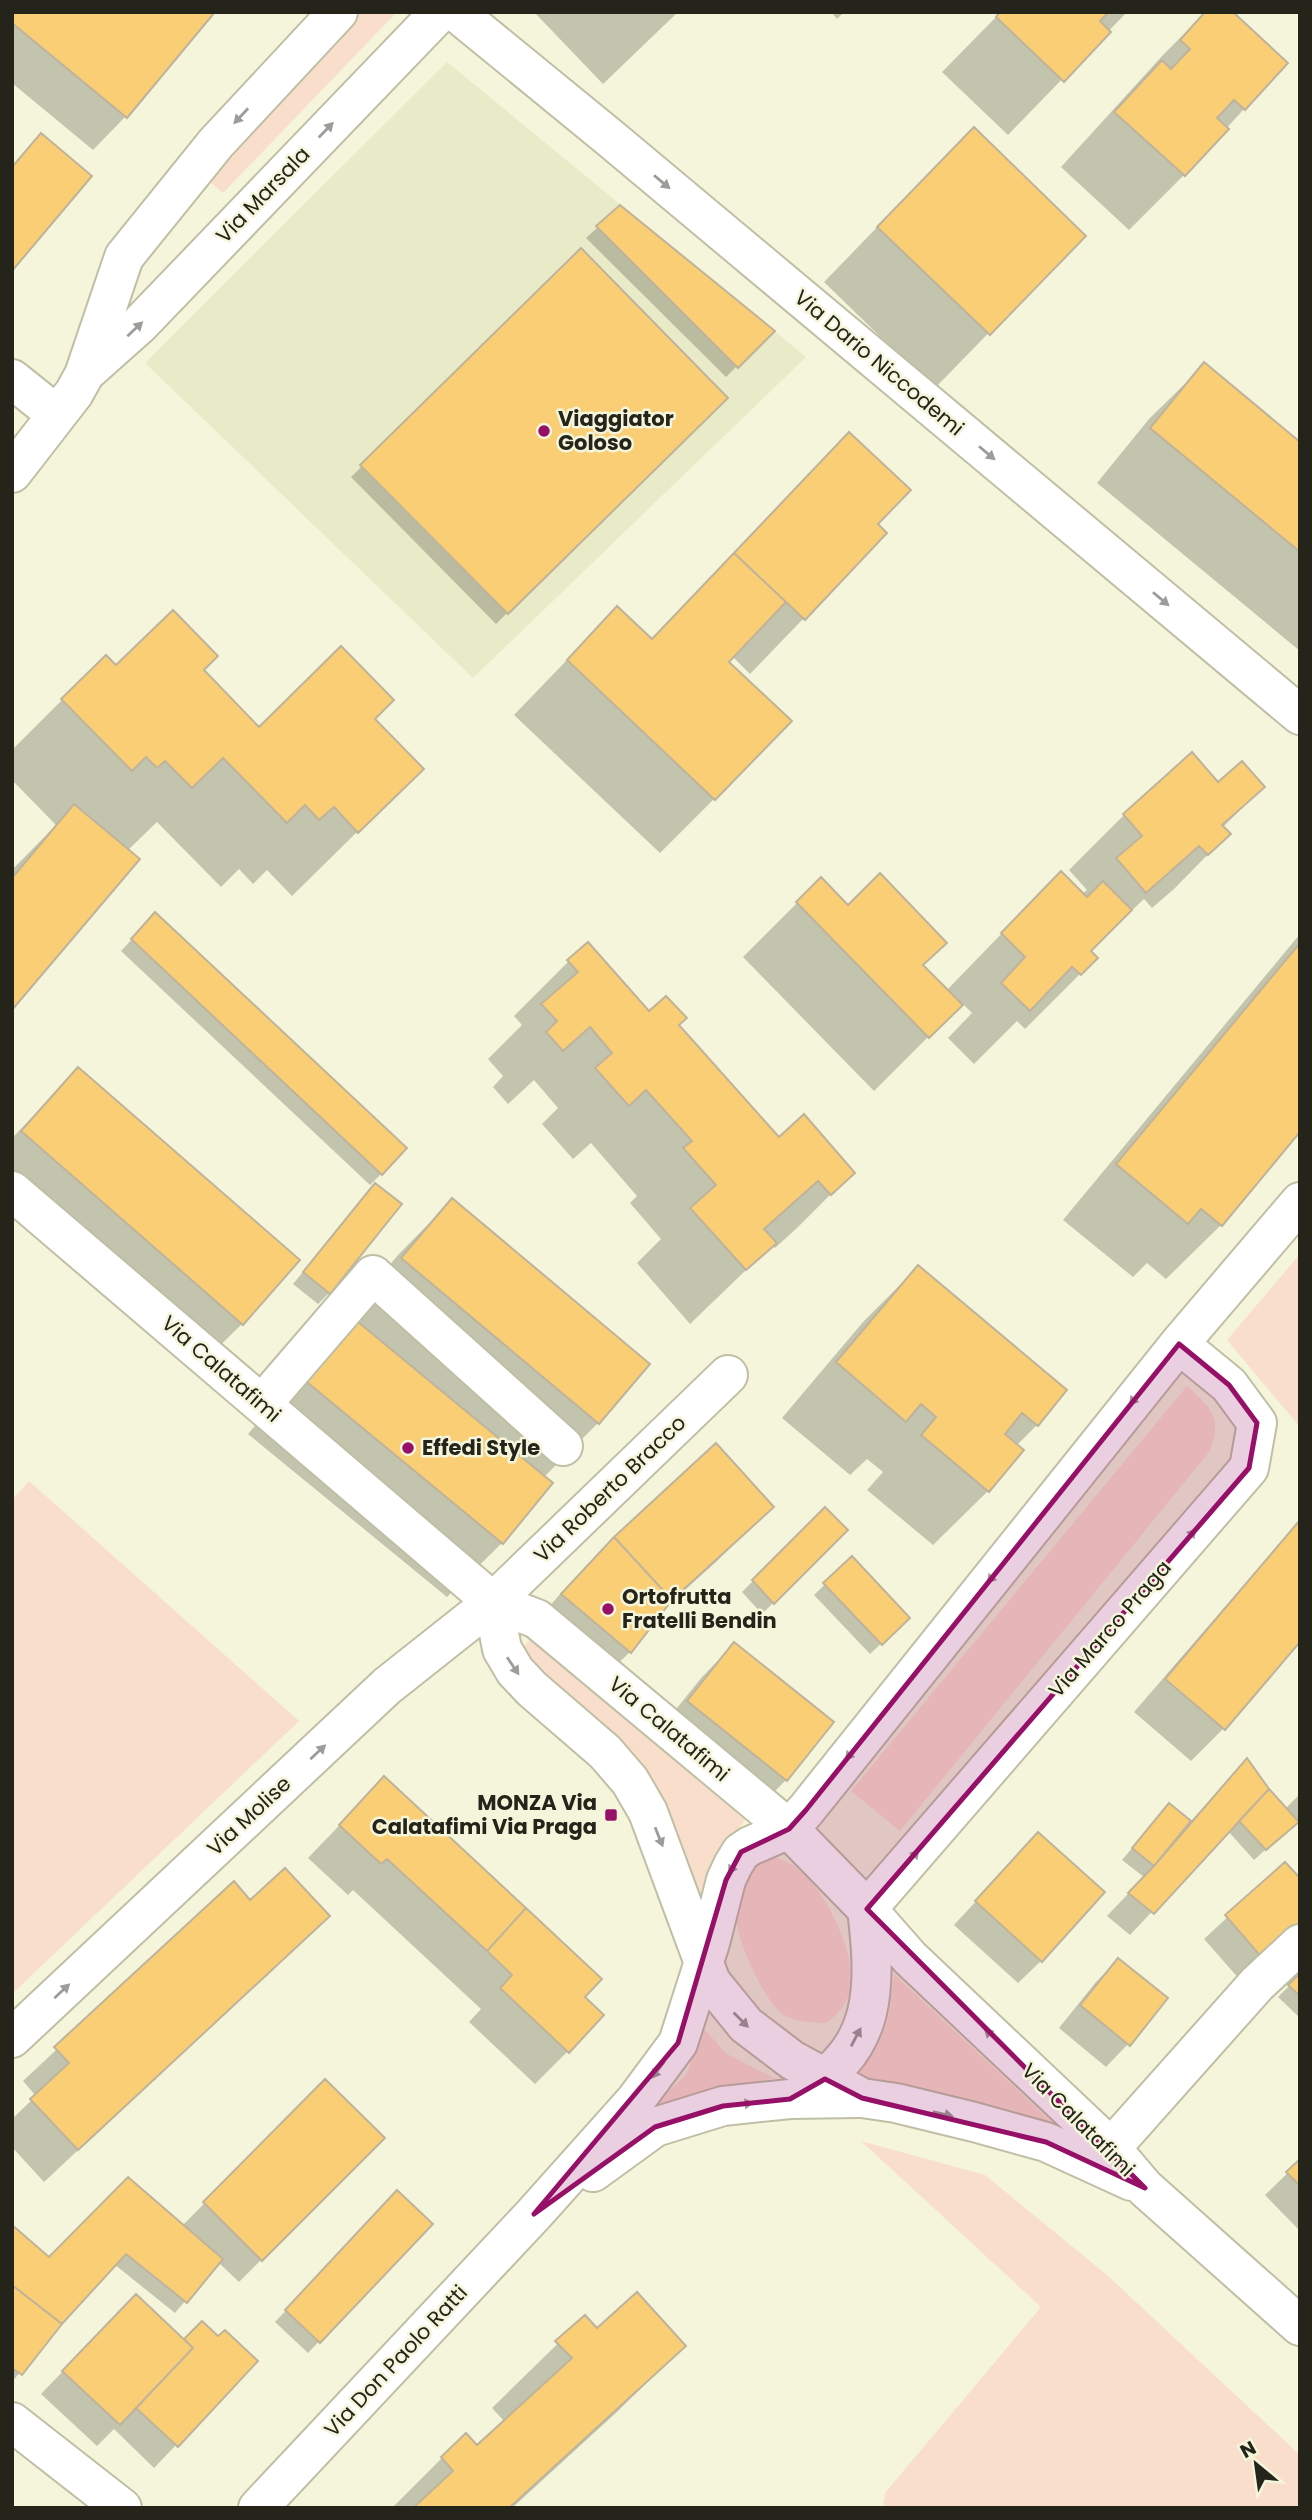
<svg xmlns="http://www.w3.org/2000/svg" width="1312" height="2520" font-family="Poppins,sans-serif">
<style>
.built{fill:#e9eac7}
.green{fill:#f9dfcb}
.shadow{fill:#0003}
.building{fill:#f9ce75;stroke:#bfb39b;stroke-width:2}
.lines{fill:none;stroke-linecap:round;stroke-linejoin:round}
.minor-casing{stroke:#bfbfa5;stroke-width:42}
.minor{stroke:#fff;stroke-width:38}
.oneway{fill:#9c9c98}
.marked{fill:#961067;fill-opacity:0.2;stroke:#961067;stroke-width:5;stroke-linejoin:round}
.poi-dot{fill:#961067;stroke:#f4f5da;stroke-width:2.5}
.labels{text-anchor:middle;stroke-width:5;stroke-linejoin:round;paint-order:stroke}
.street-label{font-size:21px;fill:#24241a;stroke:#f4f5da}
.poi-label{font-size:21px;font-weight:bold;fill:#24241a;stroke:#f4f5da;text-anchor:start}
</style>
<rect width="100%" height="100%" fill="#f4f5da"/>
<path class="built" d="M447,62L806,357L473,678L145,363Z"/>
<path class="green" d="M357,12H397L223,193L210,182Z
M1300,1254V1427L1227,1340Z
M1187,1386C1212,1409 1222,1416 1210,1451L900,1831L851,1791Z
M29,1481L299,1721L12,1994V1500Z
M532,1638L745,1820L716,1861L703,1899L697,1900L521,1649Z
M775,1858C814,1862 856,1948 851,1984C849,2003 840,2012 826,2023C813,2023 791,2022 780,2012C762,1996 736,1939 736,1915C736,1904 741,1894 745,1884C751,1869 759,1861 775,1858Z
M894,1974L1057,2127L897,2089L857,2076C885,2038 890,2021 894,1974Z
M702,2027L727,2054L774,2078L651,2107L687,2074Z
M861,2141L985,2175L1107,2275L1300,2455V2508H883L885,2493L1041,2307Z"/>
<path class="shadow" d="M12,12H213L125,117L93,150L12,83Z
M534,12H678L603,84Z
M831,12H844L837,19Z
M1001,12H1127L1008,135L942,72Z
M1206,12L1244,109L1184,175L1129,230L1061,167L1163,55Z
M919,184L1083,236L934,389L824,282Z
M620,207L772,331L726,377L586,238Z
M581,251L726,398L496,624L351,477Z
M1204,365L1300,444V651L1097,483L1149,419Z
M849,434L875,524L885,534L750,674L732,656L727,662L714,799L660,853L514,715L617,608L651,640Z
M116,667L202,670L259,729L373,719L421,769L292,896L267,870L253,884L239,869L221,887L157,822L127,851L12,1008V870L56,825L12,780V750L62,700Z
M1192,755L1218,785L1263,787L1222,828L1228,834L1174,889L1152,908L1144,899L1089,951L1096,958L1025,1029L1017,1021L974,1064L948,1038L972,1013L962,1003L874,1091L743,957L797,903L848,907L921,965L946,991L1007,928L1082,894L1087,890L1069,870L1124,815Z
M144,926L381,1174L370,1185L121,951Z
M1300,934V1129L1221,1225L1166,1279L1147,1263L1133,1277L1063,1220Z
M569,961L649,1013L677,1025L779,1139L852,1173L798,1227L775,1248L772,1245L690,1324L637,1263L661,1239L630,1203L637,1196L591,1143L573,1159L542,1124L558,1108L534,1080L508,1104L493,1087L503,1076L488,1059L522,1025L514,1016Z
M79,1069L242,1324L200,1365L12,1201V1138Z
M375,1185L329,1293L318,1304L293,1284Z
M452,1200L598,1423L543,1478L551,1484L502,1543L447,1597L248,1434L398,1255Z
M918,1267L1037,1425L1016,1446L1021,1450L988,1491L933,1545L867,1490L883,1472L867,1459L850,1475L782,1418L863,1322Z
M771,1506L717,1561L658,1614L630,1652L607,1674L540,1617L561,1593L615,1538Z
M825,1509L846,1530L762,1614L742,1592Z
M1300,1520V1639L1224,1728L1191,1761L1134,1712Z
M852,1558L908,1618L870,1654L814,1595Z
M734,1644L786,1780L754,1812L656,1734L702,1677Z
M1246,1760L1285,1809L1300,1794V1824L1297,1821L1254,1860L1228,1831L1130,1935L1107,1916L1144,1877L1122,1860L1169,1805L1190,1822Z
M384,1779L582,1997L568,2051L535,2084L469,2022L481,2009L353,1890L348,1895L308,1858Z
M1038,1834L1041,1961L1018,1983L954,1925Z
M1285,1864L1300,1929L1241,1981L1204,1939Z
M233,1884L250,1902L328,1916L44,2182L12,2147V2119L36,2096L23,2081Z
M1118,1960L1128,2044L1106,2067L1059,2028L1096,1982Z
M1300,1975V2018L1278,1997Z
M325,2081L382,2138L239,2282L218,2262L175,2313L114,2264L60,2323L12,2382V2228L49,2259L182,2226Z
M1300,2161V2231L1265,2195Z
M387,2203L431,2224L308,2353L275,2322Z
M585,2317L597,2331L683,2346L618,2411L512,2508H392L442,2458L477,2447L505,2422L492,2408Z
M114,2318L184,2341L202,2324L218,2339L256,2361L154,2468L114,2429L97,2446L41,2394Z"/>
<path class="building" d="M12,12H215L127,118L12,23Z
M1000,12H1109L1100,21L1111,32L1064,82L996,17Z
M1205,12H1233L1288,63L1245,110L1234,100L1217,118L1229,129L1185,176L1114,112L1162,60L1171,69L1190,49L1180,40Z
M974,127L1086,236L990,335L877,227Z
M41,133L92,176L12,271V167Z
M620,205L775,331L738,368L596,226Z
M581,248L728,398L508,614L360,465Z
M1204,362L1300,442V552L1150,428Z
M849,432L911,490L878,524L887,533L805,620L734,553Z
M734,553L786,602L729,662L792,721L715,800L567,660L617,606L652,639Z
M173,610L218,656L204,670L259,727L341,646L394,700L375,719L424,769L358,833L334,807L319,820L305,805L287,823L223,758L192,788L165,761L157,768L146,757L132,771L61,699L106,655L116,665Z
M1192,752L1218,782L1242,761L1265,787L1222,825L1231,834L1208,855L1199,846L1146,893L1116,858L1142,836L1123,814Z
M74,804L140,859L12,1010V878Z
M1061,871L1087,897L1103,881L1132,910L1091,951L1098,958L1081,975L1072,967L1030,1011L1001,983L1025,957L1001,933Z
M880,873L947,943L923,965L963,1005L929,1038L796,902L821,877L848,905Z
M155,912L407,1148L382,1175L131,939Z
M588,942L649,1011L666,996L687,1018L679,1025L779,1137L804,1114L855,1173L831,1195L818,1181L764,1229L777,1243L746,1270L690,1208L716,1185L683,1148L692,1141L646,1090L629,1106L595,1068L612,1053L590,1027L563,1051L546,1032L557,1021L541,1004L578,972L567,960Z
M1300,943V1132L1222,1226L1201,1209L1188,1224L1116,1164Z
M78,1067L300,1260L243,1325L21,1131Z
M375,1183L402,1204L330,1294L303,1272Z
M452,1198L650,1364L599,1424L401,1258Z
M918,1265L1067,1390L1038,1426L1022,1413L1005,1434L1024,1450L989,1492L921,1435L936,1417L921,1404L906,1422L836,1362Z
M352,1317L553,1483L503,1544L302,1378Z
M716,1443L774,1507L672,1600L614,1537Z
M825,1507L848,1530L774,1604L752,1580Z
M1300,1520V1642L1225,1730L1165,1679Z
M614,1537L672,1600L631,1653L561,1594Z
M852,1556L910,1618L882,1645L823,1583Z
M734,1642L834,1722L787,1781L687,1701Z
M1247,1758L1269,1789L1154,1914L1128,1893L1154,1866Z
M384,1776L526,1908L487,1951L387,1859L381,1864L339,1825Z
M1269,1789L1299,1822L1266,1850L1239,1821Z
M1169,1803L1191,1821L1154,1866L1132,1848Z
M1038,1832L1105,1892L1042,1962L975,1901Z
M1285,1862L1300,1878V1928L1264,1960L1225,1915Z
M285,1868L330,1916L78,2150L30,2099L69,2063L54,2047L234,1881L250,1900Z
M526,1908L602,1979L585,1997L604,2015L569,2053L500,1988L512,1975L487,1951Z
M1118,1958L1168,1998L1130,2046L1080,2005Z
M1300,1973V1996L1288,1985Z
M325,2079L385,2138L262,2261L203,2202Z
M1300,2159V2186L1286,2172Z
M128,2177L223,2259L187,2303L126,2254L62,2324L12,2285V2225L49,2257Z
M397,2190L433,2224L320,2343L285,2310Z
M12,2285L62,2324L22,2375L12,2368Z
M637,2292L686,2346L509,2508H413L453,2471L441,2457L466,2433L477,2445L572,2358L555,2341L585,2315L597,2328Z
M136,2294L193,2348L120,2425L62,2371Z
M202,2321L218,2336L225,2330L258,2361L178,2447L136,2408L193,2348L184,2339Z"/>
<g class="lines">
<g class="minor-casing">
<path id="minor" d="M456,12L610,138L1300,715
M85,373L140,324L440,12
M12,379L57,415
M12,473L74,393L84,375L124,257L216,143L338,12
M12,1191L493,1602L537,1619L789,1829L867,1909L910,1958L1111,2148L1145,2188L1300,2326
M262,1404L373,1275L563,1446
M493,1602L502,1649L515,1671L532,1689L605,1752L630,1781L648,1812L711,1982L746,2025L792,2060L862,2098L896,2103L974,2122L1046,2142L1131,2181
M867,1909L1249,1468L1257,1423L1229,1385L1179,1344
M12,2038L387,1686L493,1602L728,1375
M804,2091C879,2048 876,1985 867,1909
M1111,2148L1257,1984L1300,1944
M593,2172L655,2127L723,2106L790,2099L858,2098
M12,2422L122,2508
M258,2508L534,2214L635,2101L678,2043L710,1943L726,1880L733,1865L741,1852L750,1846L789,1829L806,1810L1179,1344L1300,1202"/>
</g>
<use href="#minor" class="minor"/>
</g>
<defs><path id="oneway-solid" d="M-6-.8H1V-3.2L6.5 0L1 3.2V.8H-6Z" transform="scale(1.75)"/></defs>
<g class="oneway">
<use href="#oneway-solid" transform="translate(241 116) rotate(133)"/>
<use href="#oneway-solid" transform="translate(326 130) rotate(-46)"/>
<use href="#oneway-solid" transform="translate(662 182) rotate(40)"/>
<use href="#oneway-solid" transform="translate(135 329) rotate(-43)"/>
<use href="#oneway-solid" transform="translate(987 453) rotate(40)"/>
<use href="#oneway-solid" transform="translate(1161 599) rotate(40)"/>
<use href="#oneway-solid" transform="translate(1136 1397) rotate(129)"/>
<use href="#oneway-solid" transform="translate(1189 1537) rotate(-49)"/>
<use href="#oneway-solid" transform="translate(994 1575) rotate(129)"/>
<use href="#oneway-solid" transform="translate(513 1666) rotate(56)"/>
<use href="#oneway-solid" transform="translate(318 1752) rotate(-43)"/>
<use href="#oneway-solid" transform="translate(852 1752) rotate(129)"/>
<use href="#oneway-solid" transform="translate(659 1837) rotate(68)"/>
<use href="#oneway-solid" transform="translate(912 1858) rotate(-49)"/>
<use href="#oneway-solid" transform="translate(734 1865) rotate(120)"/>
<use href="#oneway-solid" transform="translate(62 1991) rotate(-43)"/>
<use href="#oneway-solid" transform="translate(741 2020) rotate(45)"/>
<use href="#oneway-solid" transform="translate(992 2036) rotate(-137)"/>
<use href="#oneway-solid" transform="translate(856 2037) rotate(-62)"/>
<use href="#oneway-solid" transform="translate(658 2070) rotate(127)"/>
<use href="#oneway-solid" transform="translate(743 2104) rotate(-6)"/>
<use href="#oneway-solid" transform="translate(943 2114) rotate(13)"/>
</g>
<path class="marked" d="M1179,1344L1229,1385L1257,1423L1249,1468L867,1909L1145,2188L1046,2142L862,2098L825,2079L790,2099L723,2106L655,2127L534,2214L678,2043L726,1880L741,1852L789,1829L806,1810Z"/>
<g class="poi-dot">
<circle cx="544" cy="431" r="7"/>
<circle cx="408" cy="1448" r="7"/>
<circle cx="608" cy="1609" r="7"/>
<rect x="604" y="1808" width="14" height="14" rx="3.5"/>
</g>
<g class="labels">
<g class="street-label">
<text transform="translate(263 195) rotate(-46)" y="7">Via Marsala</text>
<text transform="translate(879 363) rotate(40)" y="7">Via Dario Niccodemi</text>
<text transform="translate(221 1369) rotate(41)" y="7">Via Calatafimi</text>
<text transform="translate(610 1489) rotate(-44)" y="7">Via Roberto Bracco</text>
<text transform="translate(1110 1629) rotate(-49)" y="7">Via Marco Praga</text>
<text transform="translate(669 1729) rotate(40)" y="7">Via Calatafimi</text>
<text transform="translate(249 1816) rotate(-43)" y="7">Via Molise</text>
<text transform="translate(1078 2120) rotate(45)" y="7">Via Calatafimi</text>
<text transform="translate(396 2361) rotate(-47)" y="7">Via Don Paolo Ratti</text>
</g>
<g class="poi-label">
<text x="558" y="426">Viaggiator<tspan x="558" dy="24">Goloso</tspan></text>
<text x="422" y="1455">Effedi Style</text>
<text x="622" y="1604">Ortofrutta<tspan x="622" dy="24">Fratelli Bendin</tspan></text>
<text x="597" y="1810" text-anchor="end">MONZA Via<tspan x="597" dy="24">Calatafimi Via Praga</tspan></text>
</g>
</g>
<rect width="1312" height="2520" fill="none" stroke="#24241a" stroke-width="28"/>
<g transform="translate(1256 2464) rotate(331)" stroke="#f4f5da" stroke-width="5" paint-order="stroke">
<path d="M0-5L12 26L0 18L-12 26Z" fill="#24241a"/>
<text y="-10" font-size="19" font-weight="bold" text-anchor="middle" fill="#24241a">N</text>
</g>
</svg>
